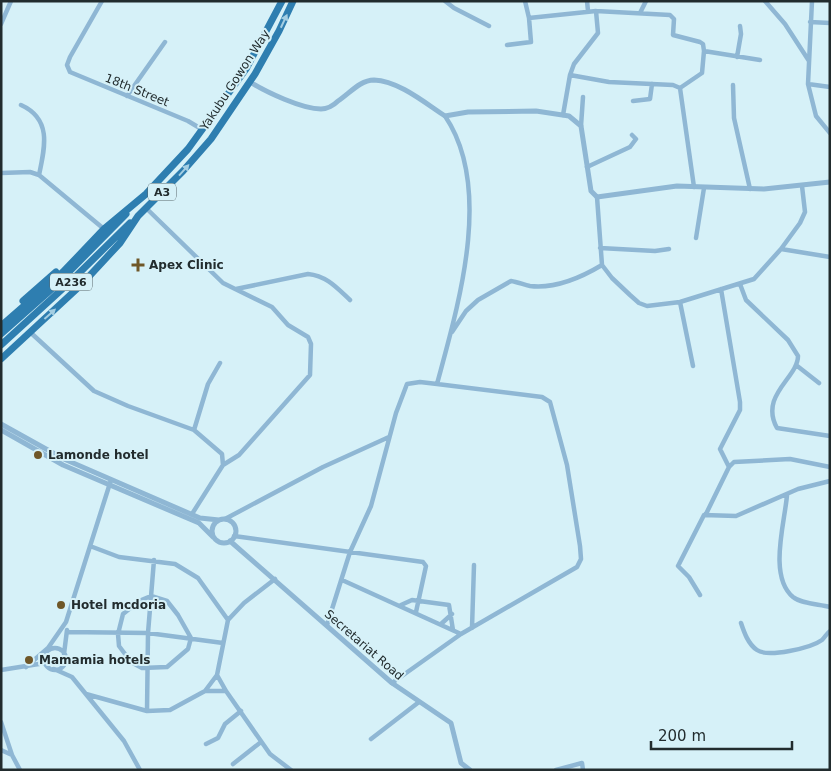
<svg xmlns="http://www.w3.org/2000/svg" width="831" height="771" font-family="'DejaVu Sans',sans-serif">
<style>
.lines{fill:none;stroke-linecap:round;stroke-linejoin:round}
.minor{stroke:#8fb7d4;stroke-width:4.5}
.tertiary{stroke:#8fb7d4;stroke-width:5}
.trunk{stroke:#2e7eb0;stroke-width:7}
.oneway{fill:#a4cee2}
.poi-dot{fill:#6f5728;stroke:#d6f1f8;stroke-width:2}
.labels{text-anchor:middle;stroke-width:4;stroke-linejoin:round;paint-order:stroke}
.shield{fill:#d6f1f8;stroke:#58676b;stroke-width:1}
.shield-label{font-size:11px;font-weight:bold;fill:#222c2e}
.street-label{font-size:12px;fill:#222c2e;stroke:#d6f1f8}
.poi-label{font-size:12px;font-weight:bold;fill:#222c2e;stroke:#d6f1f8;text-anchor:start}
</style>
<rect width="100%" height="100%" fill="#d6f1f8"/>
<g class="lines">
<path class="minor" d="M102,1L70,57L67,65L70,72L188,121L203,130
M445,1L454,8L489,26
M525,1L529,18L596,11L670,15L674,19L673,35L700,42L703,44L704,51L760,60
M587,1L588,11
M765,1L785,24L809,61
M812,1L808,84L816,116L830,133
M640,13L646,1
M810,22L830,23
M1,24L11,1
M507,45L531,42L529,18
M737,57L741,34L740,26
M570,75L609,82L673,85L680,88
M808,84L830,87
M733,85L734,118L750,189
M680,88L694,187
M680,88L702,73L704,51
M127,96L165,42
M633,101L650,99L652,84
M21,105C52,119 45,147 39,175
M563,115L570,75L574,64L598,33L596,11
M581,126L583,97
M587,167L630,147L636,139L632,135
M1,173L30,172L39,175L104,229
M597,197L602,265L612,278L630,295L639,303L647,306L680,302L754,279L781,249L800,223L805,212L802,186
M146,208L223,283L272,307L288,325L308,337L311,344L310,375L239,455L223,465
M696,238L704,188
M600,248L655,251L669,249
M781,249L830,257
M740,284L746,300L788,340L798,356C798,378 759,395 777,428L830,436
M236,289L308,274C327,276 337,288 350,300
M721,289L740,402V410L720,449L729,467
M680,302L693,366
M30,332L94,391L128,406L194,430L222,454L223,465L192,514
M452,332L466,311L478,300L511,281C518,282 524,285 530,286C555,289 582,277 602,265
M796,365L819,383
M437,384C458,306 494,188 445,116
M194,430L208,384L220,363
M787,495C785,522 768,576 793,597C802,604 818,604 830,607
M706,514L729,467L734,462L790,459L830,467
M225,519L323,467L389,437
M234,536L423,562L426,566L416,612
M342,580L461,634
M700,595L689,577L678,566L704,515L736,516L798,489L830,481
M151,596L167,601L178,615L191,638L188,649L167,667L142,668L131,662L119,646L118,634L123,614L139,601Z
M401,605L412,600L449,605L453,630
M228,620L244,603L275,579
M741,623C744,632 748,644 757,650C768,658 811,648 822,640C825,637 827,633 830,631
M441,624L452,614
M327,625L350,552L371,506L396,413L407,384L420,382L437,384L542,397L550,402L567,465L580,546L581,559L577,567L461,634L392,683
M472,628L474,565
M67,632L148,633L223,643
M44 659a11 11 0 1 1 22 0a11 11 0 1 1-22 0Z
M64,654L67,630
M26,667L48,648L66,622L111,480
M54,669L72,677L124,741L140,770
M1,670L45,663
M217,675L226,691L270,754L291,770
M205,691H226
M86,694L147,711L170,710L205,691L217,675L228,620L198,578L175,564L119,557L90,546
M147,711L148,633L154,560
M1,722L12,755
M371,739L419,702
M206,744L218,738L225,724L241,711
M1,750L12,755L20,770
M233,764L261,742
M556,770L582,763L583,770"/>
<path class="tertiary" d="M250,82C266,92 302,109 321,109C327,109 334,105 338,101C349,94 360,80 374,80C399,81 425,103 445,116L468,112L536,111L569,116L581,126L591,191L597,197L677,186L764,189L830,182
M1,424L64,459L200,518L219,520
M1,430L63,465L199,523L213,537
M212 531a12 12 0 1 1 24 0a12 12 0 1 1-24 0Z
M230,541L392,683L451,723L461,763L470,770"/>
<path class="trunk" d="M23,301L56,272
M1,326L63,272L104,229L146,194L188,149L246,69L282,1
M1,334L53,288L126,214
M1,345L70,282L130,223
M1,359L81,285L120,243L138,216L183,171L211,139L255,74L279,31L293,1"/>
</g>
<defs><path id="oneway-solid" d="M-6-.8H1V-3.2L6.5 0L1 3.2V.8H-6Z" transform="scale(1.25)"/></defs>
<g class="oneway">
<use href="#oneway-solid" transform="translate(284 21) rotate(-65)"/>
<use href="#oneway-solid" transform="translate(184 170) rotate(-48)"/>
<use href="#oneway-solid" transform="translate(50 314) rotate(-42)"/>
</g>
<g class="poi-dot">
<path d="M135.5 257.5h5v5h5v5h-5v5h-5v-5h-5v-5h5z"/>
<circle cx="38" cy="455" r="5"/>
<circle cx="61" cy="605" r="5"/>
<circle cx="29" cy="660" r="5"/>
</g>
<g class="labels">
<g class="shield">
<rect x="148" y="183.5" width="28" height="17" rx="4"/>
<rect x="50" y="273.5" width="42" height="17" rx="4"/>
</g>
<g class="shield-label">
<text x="162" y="196">A3</text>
<text x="71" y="286">A236</text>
</g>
<g class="street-label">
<text transform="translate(235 80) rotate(-57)" y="4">Yakubu Gowon Way</text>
<text transform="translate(137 90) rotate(22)" y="4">18th Street</text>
<text transform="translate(364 645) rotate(41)" y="4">Secretariat Road</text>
</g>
<g class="poi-label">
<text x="149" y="269">Apex Clinic</text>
<text x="48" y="459">Lamonde hotel</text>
<text x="71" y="609">Hotel mcdoria</text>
<text x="39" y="664">Mamamia hotels</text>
</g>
</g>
<rect width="831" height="771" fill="none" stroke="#222c2e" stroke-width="5"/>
<path d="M651 741v8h141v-8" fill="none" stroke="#222c2e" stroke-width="2.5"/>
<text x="658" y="741" font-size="15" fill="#222c2e" stroke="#d6f1f8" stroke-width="4" paint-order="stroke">200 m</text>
</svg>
